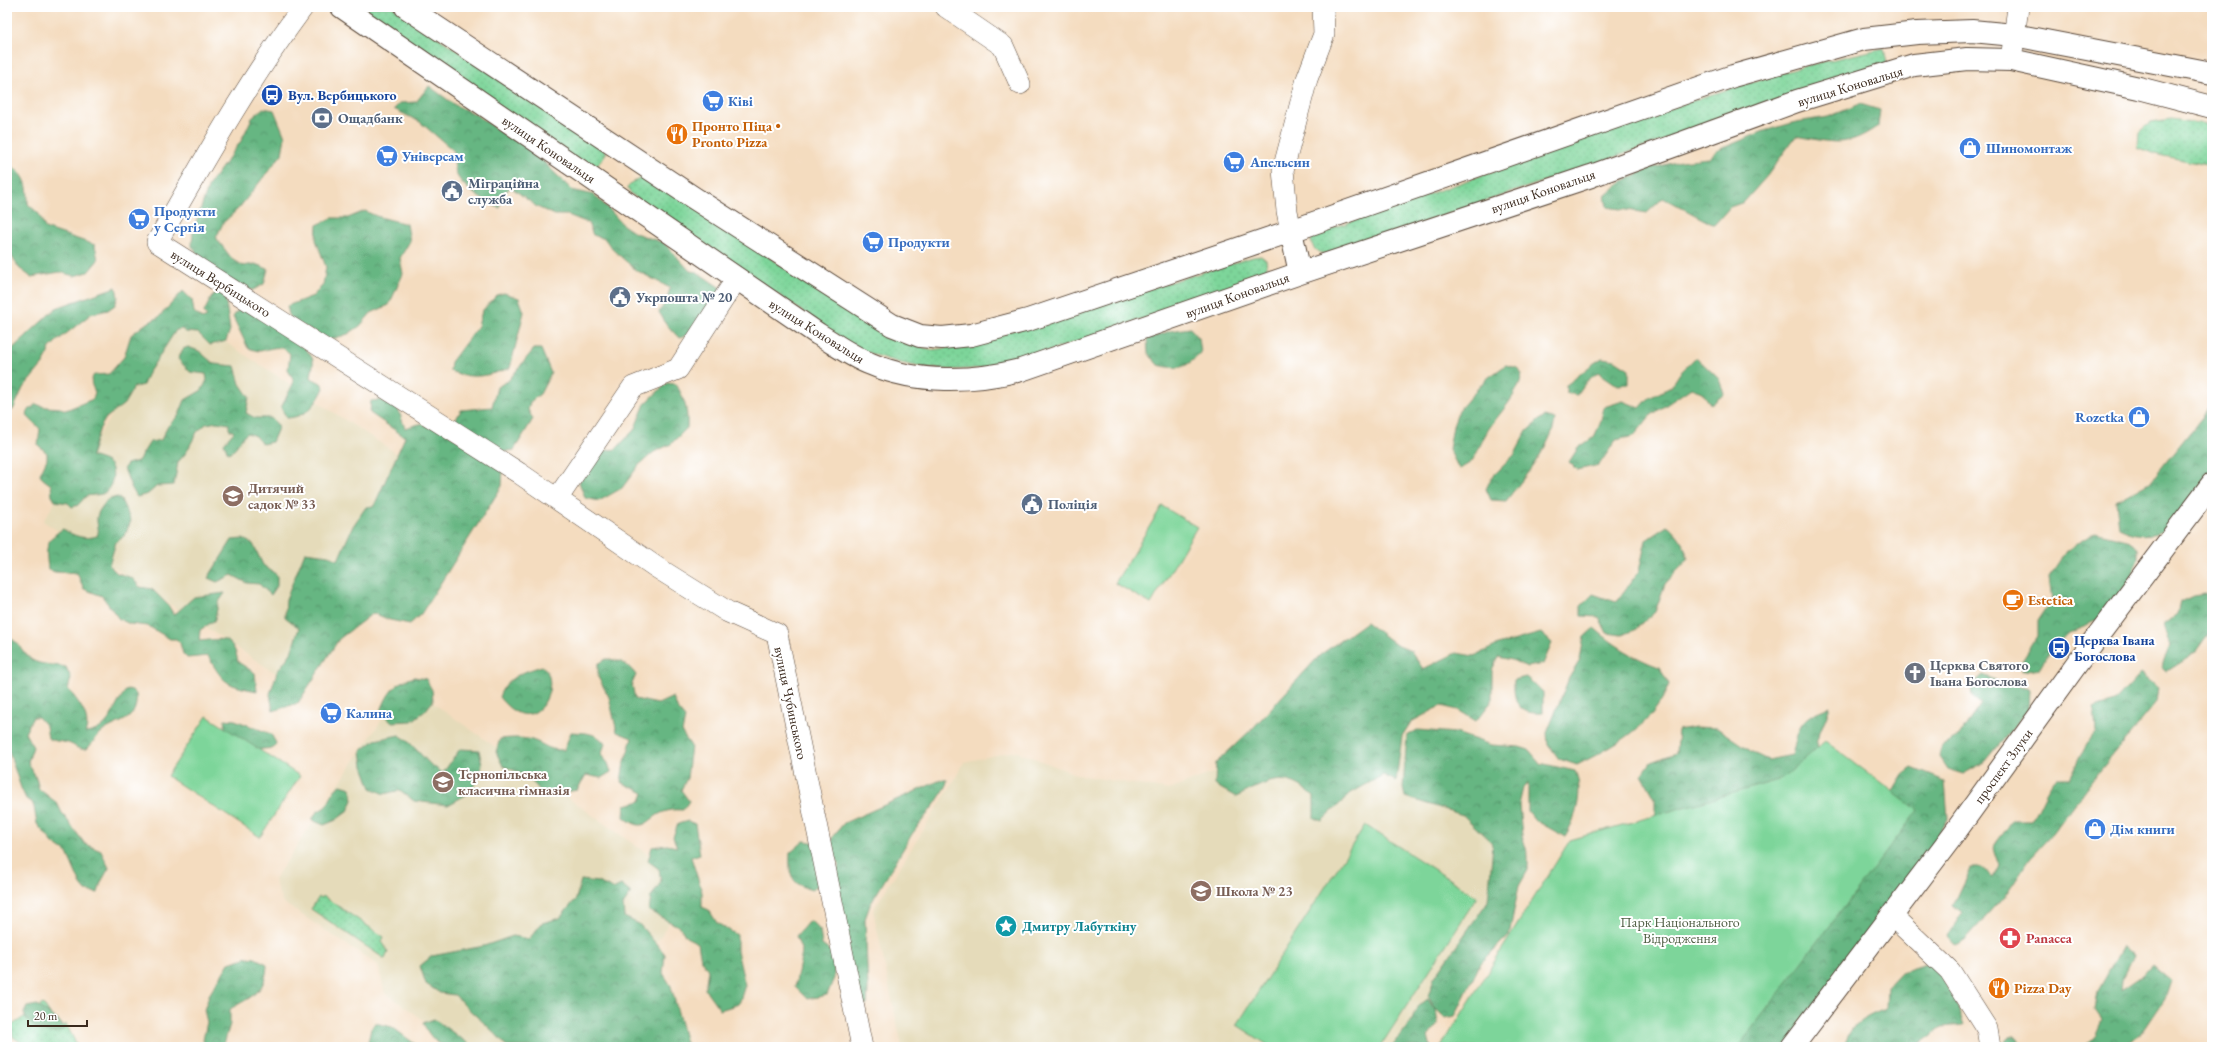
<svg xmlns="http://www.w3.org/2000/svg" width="2219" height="1054" font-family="'EB Garamond',serif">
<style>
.built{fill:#e5dbba}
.grass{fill:url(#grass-dots);stroke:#5c805c}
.forest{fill:url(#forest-crowns);stroke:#507050}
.park{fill:#7dd59a;stroke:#5c805c}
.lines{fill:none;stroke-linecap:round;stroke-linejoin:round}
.minor-casing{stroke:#574536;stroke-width:22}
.major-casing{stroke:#574536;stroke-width:24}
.minor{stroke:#fff;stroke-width:21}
.major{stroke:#fff;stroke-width:22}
.labels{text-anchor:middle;stroke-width:4;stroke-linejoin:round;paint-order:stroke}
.street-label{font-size:14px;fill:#3b2a1e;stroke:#fff}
.transit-label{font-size:14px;font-weight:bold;fill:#164399;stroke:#fff;text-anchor:start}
.shop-label{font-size:14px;font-weight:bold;fill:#366cbe;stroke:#fff;text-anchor:start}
.service-label{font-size:14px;font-weight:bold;fill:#4e5e75;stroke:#fff;text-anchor:start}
.food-label{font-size:14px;font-weight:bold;fill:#c56008;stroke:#fff;text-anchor:start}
.education-label{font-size:14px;font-weight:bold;fill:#785e54;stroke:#fff;text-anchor:start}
.worship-label{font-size:14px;font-weight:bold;fill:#5b616d;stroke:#fff;text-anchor:start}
.park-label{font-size:14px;fill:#4f5d43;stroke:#fff}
.culture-label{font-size:14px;font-weight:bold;fill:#0d838f;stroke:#fff;text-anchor:start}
.health-label{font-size:14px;font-weight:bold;fill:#be3a42;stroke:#fff;text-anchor:start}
</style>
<defs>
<pattern id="grass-dots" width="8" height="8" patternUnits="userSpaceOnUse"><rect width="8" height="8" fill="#7dd59a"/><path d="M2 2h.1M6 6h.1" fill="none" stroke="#6db784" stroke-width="1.8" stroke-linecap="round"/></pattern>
<pattern id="forest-crowns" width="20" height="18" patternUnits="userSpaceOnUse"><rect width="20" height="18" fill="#66b682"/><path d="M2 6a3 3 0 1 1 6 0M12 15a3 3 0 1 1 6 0" fill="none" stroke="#55946a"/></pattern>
</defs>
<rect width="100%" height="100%" fill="#fff"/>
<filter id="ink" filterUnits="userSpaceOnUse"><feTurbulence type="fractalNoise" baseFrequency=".025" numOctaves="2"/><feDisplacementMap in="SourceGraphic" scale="8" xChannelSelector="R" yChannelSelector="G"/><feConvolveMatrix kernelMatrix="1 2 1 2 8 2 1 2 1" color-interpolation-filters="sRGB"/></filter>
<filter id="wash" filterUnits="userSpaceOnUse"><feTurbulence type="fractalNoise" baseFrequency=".012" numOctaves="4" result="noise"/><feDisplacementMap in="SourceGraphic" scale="16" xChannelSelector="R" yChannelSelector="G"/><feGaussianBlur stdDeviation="0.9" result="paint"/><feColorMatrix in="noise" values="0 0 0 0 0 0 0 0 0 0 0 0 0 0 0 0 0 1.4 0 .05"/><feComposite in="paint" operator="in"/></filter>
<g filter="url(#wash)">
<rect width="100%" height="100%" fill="#f4dcbf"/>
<path class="built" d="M179,312L422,470L286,680L43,521Z
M406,684L693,886L589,1047H463L385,993L378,965L282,902L274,880Z
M1379,730L1505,759L1528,872L1419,1047H902L873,910L954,781L964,762L1015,751L1078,775L1169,790L1215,772Z"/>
<path class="grass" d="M354,7H393L607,152L597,166L587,167Z
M1884,48L1887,64L1331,254C1320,254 1314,252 1311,241L1313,236L1319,233L1703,97L1809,65Z
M2171,119L2212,125V166L2154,154L2138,147L2139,132L2151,122Z
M644,177L702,211L864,322L888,336L931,350L961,346L1253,257L1261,256L1266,260L1267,270L1263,278L1014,363C956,375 904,371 850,344L631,194L627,188L633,182Z
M323,896L384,937L382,941L388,952L385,959L311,909L319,897L321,898Z
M43,1004L59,1028L66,1024L78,1047H28L13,1037L11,1026Z"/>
<path class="forest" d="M429,86L455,105L475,114L508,137L530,148L572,190L594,195L609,209L623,225L635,233L664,243L690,271L697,272L722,289L692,334L679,338L667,325L659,312L667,300L670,288L636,270L612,249L605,239L593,235L588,223L568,215H555L537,207L511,187L502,195L500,208C487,204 461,187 456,173C454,166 454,158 454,151L420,122L394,109L400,103L416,102Z
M1860,104L1880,110L1878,126C1845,149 1833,142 1796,136L1767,176L1744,202L1730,207L1714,225L1663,198L1647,213L1607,207L1605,196L1621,182L1648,169L1680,161L1709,158L1718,150L1764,131L1796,122L1828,117Z
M263,108L274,110L285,137L282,154L239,208L223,223L216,238L233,260L243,266L255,264L268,269L264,284L253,290L240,289L201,260L192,246L193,231L209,185L241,141L252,118Z
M7,163C26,175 28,182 28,204L39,214L45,228L95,245L98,260L88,272L74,276L60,272L31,277L19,268L7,249Z
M365,211L376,216L407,224L410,241L400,258L403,274L389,305L371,313L360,326L348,334L330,340L290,319L287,306L313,296L323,285L326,267L316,240L317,225L332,218H348Z
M116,287L118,297L115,305L108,310L91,314L57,341L50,348L44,363L23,388L13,410L7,411V363L10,351L56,308Z
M183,291L192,300L194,312L202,319L207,317L204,312L211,298L215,294L221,293L225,296L230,330L226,341L210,345L198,333L186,332L182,329L176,330L147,375L143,385L134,387L124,404L106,418L100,428L91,456C96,458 102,459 107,462C117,468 113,490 102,494C98,495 91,495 86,496L78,505L72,507L68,503L55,501L52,496L51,485L43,479L40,474L47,459V453L38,445L40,429L27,416L28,411L36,404C49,410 56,405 66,410L93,399L95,392C92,386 89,381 94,375L109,374L124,357L131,335L144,325L159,317Z
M504,293L519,298L524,312L510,368C487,376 473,380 450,371L451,362L478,326L482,311L497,295Z
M242,305C256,314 309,344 313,360C314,365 311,372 311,378L321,383L324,388C316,405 306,417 287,418L281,408L293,384V379L288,370L290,354C280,343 272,349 260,351C256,351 252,349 248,348L233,317Z
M1190,328L1199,338L1201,353C1184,369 1180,370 1158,365L1148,353L1147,339L1170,331Z
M188,347L199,351L214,364L235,366L240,384L249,397L246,413L255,418H271L279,426L272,442L262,444L255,436L248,433C239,438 238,449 228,453L224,443L234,432L229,429V424L217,422L206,424L197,432L186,453L178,462L174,485L157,486L148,494L137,497L131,487L124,468L127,464L138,461L150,442L161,440L168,426L179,415L185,400L202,390L207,380L206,374L190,372L178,359L183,349Z
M534,349H541L551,373L540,394L530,402L528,410L533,419L514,450L495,453L455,421L461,410L492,407L497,387L508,381Z
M1696,357L1719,379L1724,394L1711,405L1702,392L1691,388L1650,416L1634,436L1616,440L1599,465L1577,470L1569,462L1578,448L1594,437L1600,424L1604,407L1623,401L1640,408L1649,398L1671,387L1680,373Z
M1602,358L1615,360L1629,369V384L1617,385L1598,372L1586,382L1577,395L1567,393L1565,386C1578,377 1588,366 1602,358Z
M1506,365L1518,368L1522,375C1517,397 1500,412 1488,430C1482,440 1478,452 1472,461C1469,464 1463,467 1459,469L1449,449L1453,426L1459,410L1485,380Z
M667,383L676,384C685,399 688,411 687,428L671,444L654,452L639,465L622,488L599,501L585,498L579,482L601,451L616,449L634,430L645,404Z
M381,400L398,409L405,428L419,424L439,428L503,468L502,486L421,614L410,624L390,620L373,613L339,639L298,703L273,711L270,694L277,672L291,653L299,628L285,617L286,599L305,552L328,555L338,560L353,526L366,507L374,506L405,437L370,413L371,401Z
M2212,405V487C2185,516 2162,549 2119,528L2116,501L2150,482Z
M1544,416L1555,419C1554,443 1521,481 1506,501L1491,500L1486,489L1492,477L1515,454L1527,431Z
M117,497L121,500L131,521L124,536L116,542L109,565L117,573L132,578L140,587L152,589L168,605L174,615L194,597L225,593L218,603L215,620L200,630L199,641C222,639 233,634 238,662L255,673L257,691C226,685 224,684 208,656L187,658L183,654L180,643L176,639H170L148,626L130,624L119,619L102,596L84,589L77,573L54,572L48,569C46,550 44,540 63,529C74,536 84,540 97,536C100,529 97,527 97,520C96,513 103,506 107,500Z
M1667,526C1680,534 1684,545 1688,559L1665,584L1655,612L1636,629L1622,635L1607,633L1599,617L1581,616V606L1593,594L1616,602L1639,571L1646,540Z
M2095,532L2131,541L2138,549V558L2130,580L2102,620L2068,633L2049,652L2040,668L2022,671V661L2038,636V621L2052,600L2049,577L2066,551Z
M243,539L253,544L263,565L277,575V586L271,595L259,584L247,583L232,575L217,582L208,578L232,540Z
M2212,593V631L2197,652L2166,672L2161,667L2170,646L2163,625L2177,614L2180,602L2193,596Z
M1366,622L1396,645L1411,651L1423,669L1456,653L1474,656L1498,645L1541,633L1552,643L1543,664L1527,667L1512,660L1498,657L1492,670V701L1476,721L1458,710L1441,706L1411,722L1402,736L1396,781L1383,775L1351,793L1322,821L1314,818V796C1283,769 1268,782 1236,797L1215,785L1216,763L1254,727L1320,655Z
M1594,628C1614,645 1634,658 1659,667L1669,684C1653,727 1616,745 1577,765L1559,759L1548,744L1547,733L1569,678L1580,660L1584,637Z
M7,637C19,640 22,653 32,660C40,665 57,665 66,667L71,678L68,689C78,701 92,718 85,733C111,731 113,706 127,689L132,690L136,694C139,723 117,720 102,732C96,737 92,744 87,749C76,750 77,746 68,743C61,741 55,742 48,738L46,726L38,717H33L25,733L33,747L28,762L36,778L39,789L57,803L62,813L85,844L101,851L109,868L101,882L98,893L86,891L81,885L67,853L53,843L37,824L34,807L32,802L26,799L21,788L7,746Z
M606,659C621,660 627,663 636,675L632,684L635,699L658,704L673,697L678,710L685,718L682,733L691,746L687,778L681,790L689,801L683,810C678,810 672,809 667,811C647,816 647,836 624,817L625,805L641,801L644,793L621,782L623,768L632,738L617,732L609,697L598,677V664Z
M542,666C564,681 536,745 499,697C506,677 523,672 542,666Z
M2141,673L2159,687L2157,702L2094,778L2052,834L2030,858L2004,897L1962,943L1956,946L1947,936L1963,912L1953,906L1971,868H1982L1993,878L1999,866L1993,848C1998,838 2007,831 2012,820H2032C2041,806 2045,790 2056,778H2070C2079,762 2084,745 2096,732L2094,709L2116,700Z
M1983,675L1998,681L2029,689L2028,710L1985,762L1963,774L1947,769L1939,757L1942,746L1957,738L1981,704L1972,697L1971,686Z
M414,677L426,679L432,690L433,701L425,711L412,721L391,722L381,711C388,692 395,683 414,677Z
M1526,677L1543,692V713C1519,715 1513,703 1514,680Z
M1830,707L1816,742L1818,762L1886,803L1903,775L1912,768L1945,781L1948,819L1930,850L1793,1047H1505L1655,821V798L1642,775L1651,762L1676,753L1678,730L1694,727L1717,728L1755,754L1768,760L1792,755C1800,724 1798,718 1830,707Z
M225,719L235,720L271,734L276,743L274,748L253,750L225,729Z
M1417,730L1456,733L1491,745L1519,747L1529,750L1540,763L1575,771C1584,789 1576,821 1565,837L1535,820L1528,811V783L1523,788L1519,805L1522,835L1528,855V870L1519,886L1509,935L1480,964L1455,1016L1445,1018L1434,1007L1428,996L1434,978L1488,901L1493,844L1463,815L1405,797L1403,788L1407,736Z
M571,732C584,733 597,732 605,744L601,755L608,763L611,772L601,778L586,775L577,790L544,796C533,780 521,772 503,766L496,752L500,739C511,738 521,737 532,740C547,745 546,750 564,750Z
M399,735L407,740L431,765L443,773L460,749L479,750L482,765L471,792L448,805L414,801L400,790L384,794L371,788L363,766L361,751L375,740Z
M941,780H947L946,787L935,804L912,834L870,905L865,919L868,989L867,1005L849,1001L835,879L839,863L828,848L833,836L844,823Z
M341,785L351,788L353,800L348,811L336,820L324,825L312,820C317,808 321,812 327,805C333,797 331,790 341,785Z
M688,821L695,824L700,854L691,857L702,892V907L709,910L717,923L737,935V951L745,985L739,1004L720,1010L705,989L708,970L701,960L698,943L686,937L680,927L649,911L651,897L661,882L659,869L648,861L652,847L667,845L677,847L673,837L678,824Z
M804,841L818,843L824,882L812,890C790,884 789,874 790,853Z
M581,880L598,882L613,889L621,885L631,893L623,905L624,917L639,924L665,954L663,973L671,986L686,1043L689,1047H507C492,1027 471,1014 455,995L440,993L426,984L420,966L432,956L484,946L513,936L529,939L542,923L560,918L576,899Z
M810,920L820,930L822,945L834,954V978L827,995L807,999L795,987L802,952L796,936Z
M2123,946L2134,956L2122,980L2121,990L2143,975L2152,965L2171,981L2165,999L2142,1033L2121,1047H2083L2096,1034L2102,1020L2095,1010L2098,991Z
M248,957L255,958L267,964C266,993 252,996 230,1009V1024L223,1047H206L203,1040L207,1022L204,1010L209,995L229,963Z
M1933,962L1954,997L1964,1025L1942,1027L1920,1043L1919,1047H1844C1850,1025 1866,1016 1886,1009L1887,987L1901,972Z
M1428,999L1436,1012L1438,1024L1428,1037L1431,1047H1392L1412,1020L1418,1005Z
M37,1005L60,1022L64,1029C50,1038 29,1029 24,1013L27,1007Z
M434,1019L473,1047C447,1047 436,1050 423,1023Z
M375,1023L392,1027L419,1047H371L368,1042L371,1029Z
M2014,1035L2025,1047H2000L2009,1037Z"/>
<path class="park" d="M1162,506L1197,527L1151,604L1115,583Z
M207,716L300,776L260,837L167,776Z
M1825,741L1918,810L1738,1047H1441L1570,840L1782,779Z
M1365,825L1477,897L1380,1047H1271L1237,1025Z"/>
</g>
<g filter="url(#ink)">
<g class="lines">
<g class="minor-casing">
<path id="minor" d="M303,7C248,81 203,162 157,242L519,473L656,567L728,612L777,634L862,1047
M946,7L1003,46L1020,84
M2011,60L2018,7
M1291,231L1287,211L1283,170L1307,79L1324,34L1323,7
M557,499L633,387L678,369L737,278
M1891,915L1950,971L1987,1029L1990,1047"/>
</g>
<g class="major-casing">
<path id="major" d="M342,7L818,334C835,344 852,357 871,364C917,384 973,382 1021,370L1300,273L1591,176L1797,101L1914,65L1967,59L2011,60L2139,88L2212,107
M406,7L694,198L892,325L920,336L942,338L971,335L1028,320L1291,231L1733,76L1864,39L1917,33L1972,31L2014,35L2212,73
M1291,231L1300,273
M1792,1047L1953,835L2078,662L2212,484"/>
</g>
<use href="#minor" class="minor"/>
<use href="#major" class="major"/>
</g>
</g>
<defs>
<g id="bus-disc" transform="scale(1.15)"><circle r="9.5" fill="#1a4fb4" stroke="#fff"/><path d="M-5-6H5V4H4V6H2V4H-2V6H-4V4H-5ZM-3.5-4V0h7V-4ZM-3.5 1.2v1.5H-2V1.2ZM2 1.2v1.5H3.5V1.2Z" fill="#fff"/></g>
<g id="supermarket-disc" transform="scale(1.15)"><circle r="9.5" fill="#3f7fe0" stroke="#fff"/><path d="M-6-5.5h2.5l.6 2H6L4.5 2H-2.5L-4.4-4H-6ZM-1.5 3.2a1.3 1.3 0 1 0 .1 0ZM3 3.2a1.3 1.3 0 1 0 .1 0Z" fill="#fff"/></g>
<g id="bank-disc" transform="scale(1.15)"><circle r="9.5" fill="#5c6f8a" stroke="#fff"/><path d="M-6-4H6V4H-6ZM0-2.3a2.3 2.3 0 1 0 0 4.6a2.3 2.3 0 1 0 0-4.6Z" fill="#fff"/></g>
<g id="restaurant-disc" transform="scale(1.15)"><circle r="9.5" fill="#e8710a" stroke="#fff"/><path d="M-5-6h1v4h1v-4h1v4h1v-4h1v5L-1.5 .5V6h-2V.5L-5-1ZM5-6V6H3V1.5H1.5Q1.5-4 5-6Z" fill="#fff"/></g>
<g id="shop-disc" transform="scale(1.15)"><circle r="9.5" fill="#3f7fe0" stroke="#fff"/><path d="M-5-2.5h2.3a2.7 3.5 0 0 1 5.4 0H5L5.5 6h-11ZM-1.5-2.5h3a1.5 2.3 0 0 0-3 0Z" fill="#fff"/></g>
<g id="civic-disc" transform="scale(1.15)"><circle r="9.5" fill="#5c6f8a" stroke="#fff"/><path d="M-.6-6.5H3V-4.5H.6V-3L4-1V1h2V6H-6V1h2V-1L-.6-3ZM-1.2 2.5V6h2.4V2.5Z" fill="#fff"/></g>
<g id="school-disc" transform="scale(1.15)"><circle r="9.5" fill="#8d6e63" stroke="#fff"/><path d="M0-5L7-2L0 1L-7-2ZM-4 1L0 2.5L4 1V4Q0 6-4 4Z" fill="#fff"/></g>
<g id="cafe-disc" transform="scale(1.15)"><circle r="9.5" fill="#e8710a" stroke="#fff"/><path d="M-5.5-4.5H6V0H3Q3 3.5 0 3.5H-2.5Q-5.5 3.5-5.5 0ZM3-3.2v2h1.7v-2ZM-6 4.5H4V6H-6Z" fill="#fff"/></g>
<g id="church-disc" transform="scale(1.15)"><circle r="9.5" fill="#6b7280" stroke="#fff"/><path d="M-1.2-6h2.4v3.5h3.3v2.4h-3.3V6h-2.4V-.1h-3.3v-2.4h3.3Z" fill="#fff"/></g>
<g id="sight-disc" transform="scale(1.15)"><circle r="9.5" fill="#0f9aa8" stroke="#fff"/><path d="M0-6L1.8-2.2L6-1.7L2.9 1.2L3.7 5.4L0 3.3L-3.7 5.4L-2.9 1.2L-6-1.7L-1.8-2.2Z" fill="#fff"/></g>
<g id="pharmacy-disc" transform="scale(1.15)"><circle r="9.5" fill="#e0444e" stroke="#fff"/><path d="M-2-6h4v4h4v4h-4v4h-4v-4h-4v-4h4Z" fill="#fff"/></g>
</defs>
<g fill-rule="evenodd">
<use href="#bus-disc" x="272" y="95"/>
<use href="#supermarket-disc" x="713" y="101"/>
<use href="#bank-disc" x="322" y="118"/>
<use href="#restaurant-disc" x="677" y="134"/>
<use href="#shop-disc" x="1970" y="148"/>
<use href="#supermarket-disc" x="387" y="156"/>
<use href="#supermarket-disc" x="1234" y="162"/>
<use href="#civic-disc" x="452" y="191"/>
<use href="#supermarket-disc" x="139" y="219"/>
<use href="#supermarket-disc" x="873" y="242"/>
<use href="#civic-disc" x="620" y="297"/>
<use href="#shop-disc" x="2139" y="417"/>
<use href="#school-disc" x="233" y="496"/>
<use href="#civic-disc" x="1032" y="504"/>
<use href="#cafe-disc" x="2013" y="600"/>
<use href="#bus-disc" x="2059" y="648"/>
<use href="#church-disc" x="1915" y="673"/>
<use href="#supermarket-disc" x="331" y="713"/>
<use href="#school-disc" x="443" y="782"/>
<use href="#shop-disc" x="2095" y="829"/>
<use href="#school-disc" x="1201" y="891"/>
<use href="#sight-disc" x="1006" y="926"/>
<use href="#pharmacy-disc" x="2010" y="938"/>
<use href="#restaurant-disc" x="1999" y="988"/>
</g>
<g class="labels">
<g class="street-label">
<text transform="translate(1850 86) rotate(-17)" y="5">вулиця Коновальця</text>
<text transform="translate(549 149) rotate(34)" y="5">вулиця Коновальця</text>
<text transform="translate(1543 191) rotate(-19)" y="5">вулиця Коновальця</text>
<text transform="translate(221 283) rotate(32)" y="5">вулиця Вербицького</text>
<text transform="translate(1237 295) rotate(-20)" y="5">вулиця Коновальця</text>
<text transform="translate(817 331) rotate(32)" y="5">вулиця Коновальця</text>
<text transform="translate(791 703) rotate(78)" y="5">вулиця Чубинського</text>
<text transform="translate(2003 766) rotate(-54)" y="5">проспект Злуки</text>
</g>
<g class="transit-label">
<text x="288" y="100">Вул. Вербицького</text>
<text x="2074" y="645">Церква Івана<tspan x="2074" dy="16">Богослова</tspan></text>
</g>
<g class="shop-label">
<text x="728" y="106">Ківі</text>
<text x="1986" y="153">Шиномонтаж</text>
<text x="402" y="161">Універсам</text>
<text x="1250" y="167">Апельсин</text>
<text x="154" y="216">Продукти<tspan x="154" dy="16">у Сергія</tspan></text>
<text x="888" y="247">Продукти</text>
<text x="2124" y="422" text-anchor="end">Rozetka</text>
<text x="346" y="718">Калина</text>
<text x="2110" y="834">Дім книги</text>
</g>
<g class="service-label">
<text x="338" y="123">Ощадбанк</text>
<text x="468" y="188">Міграційна<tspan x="468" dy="16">служба</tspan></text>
<text x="636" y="302">Укрпошта № 20</text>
<text x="1048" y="509">Поліція</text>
</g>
<g class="food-label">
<text x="692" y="131">Пронто Піца •<tspan x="692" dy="16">Pronto Pizza</tspan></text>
<text x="2028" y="605">Estetica</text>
<text x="2014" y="993">Pizza Day</text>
</g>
<g class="education-label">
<text x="248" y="493">Дитячий<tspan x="248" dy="16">садок № 33</tspan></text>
<text x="458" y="779">Тернопільська<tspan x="458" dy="16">класична гімназія</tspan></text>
<text x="1216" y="896">Школа № 23</text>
</g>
<g class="worship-label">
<text x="1930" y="670">Церква Святого<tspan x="1930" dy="16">Івана Богослова</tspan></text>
</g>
<g class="park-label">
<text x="1680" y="927">Парк Національного<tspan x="1680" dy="16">Відродження</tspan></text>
</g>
<g class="culture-label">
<text x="1022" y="931">Дмитру Лабуткіну</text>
</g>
<g class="health-label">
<text x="2026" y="943">Panacea</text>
</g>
</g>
<rect width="2219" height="1054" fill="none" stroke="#fff" stroke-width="24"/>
<path d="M28 1020v6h59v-6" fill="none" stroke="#3b2a1e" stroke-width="2"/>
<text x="34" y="1020" font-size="12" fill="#3b2a1e" stroke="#ffffff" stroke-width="3" paint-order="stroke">20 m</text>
</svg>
